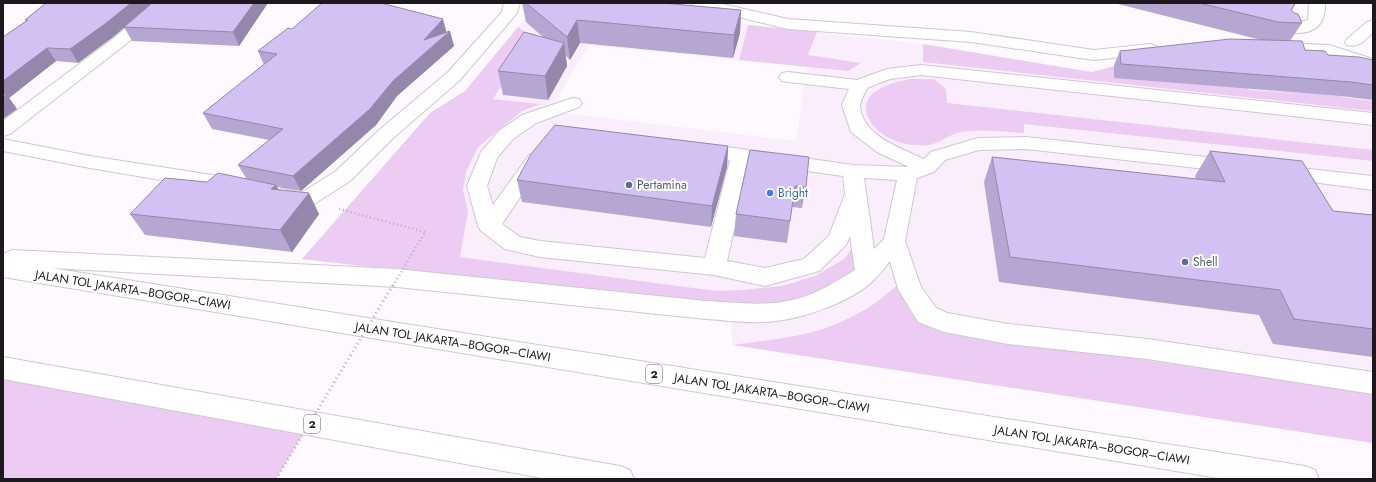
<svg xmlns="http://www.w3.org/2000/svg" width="1376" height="482" font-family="Jost,sans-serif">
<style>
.built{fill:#faeefd;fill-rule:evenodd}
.green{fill:#edccf4;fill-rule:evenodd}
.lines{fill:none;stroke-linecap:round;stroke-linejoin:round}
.minor-casing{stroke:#d0c6d2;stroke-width:2}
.highway-casing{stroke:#d0c6d2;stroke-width:2}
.path{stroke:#b5b1b6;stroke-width:2.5;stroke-dasharray:1 3;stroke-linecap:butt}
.minor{fill:#fff;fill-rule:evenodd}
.highway{fill:#fff;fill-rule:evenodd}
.path-bridge-far1{stroke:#b5b1b6;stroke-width:2.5;stroke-dasharray:1 3;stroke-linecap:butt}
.path-bridge{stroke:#b5b1b6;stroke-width:3;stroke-dasharray:1 3.5;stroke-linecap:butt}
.wall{fill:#b5a6d2}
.shaded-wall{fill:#9487ab}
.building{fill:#d3c1f4;stroke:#9487ab}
.service-dot{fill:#5c6f8a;stroke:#fff;stroke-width:1.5}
.shop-dot{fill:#3f7fe0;stroke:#fff;stroke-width:1.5}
.labels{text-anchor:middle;stroke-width:4;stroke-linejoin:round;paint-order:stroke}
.shield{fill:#fff;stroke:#605d61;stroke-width:1}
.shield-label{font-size:11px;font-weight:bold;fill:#1c181d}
.service-label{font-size:12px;fill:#4e5e75;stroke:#fff;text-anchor:start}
.shop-label{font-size:12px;fill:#366cbe;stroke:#fff;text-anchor:start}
.street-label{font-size:12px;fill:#1c181d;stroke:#fff}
</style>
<rect width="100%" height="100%" fill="#fdf9fe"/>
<path class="built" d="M534,8L733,23L923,44L1092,72L1140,59L1373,75V243L1195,177L1224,239L1229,311L1259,315L1273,344L1373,357V443L733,345L729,309L302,259L430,113L465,91ZM526,22L580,43L548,100L503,94L541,35ZM588,45L807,67L796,141L564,113L557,100ZM551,146L732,168L718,228L522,202Z"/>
<path class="green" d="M748,25L817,32L808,55L861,63L848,71L739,60Z
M518,27L532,37L493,99L540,104L522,111L478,147L466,172L463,190L468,211L460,257L716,291L742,290L782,286L815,276L844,259L861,236L860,272L830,291L785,305L729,309L302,259L430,113L465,91Z
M923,44L1092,72L1140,59L1186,56L1323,62L1373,75V77L1349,71L1323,69L1342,97L1373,101V111L923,62ZM1189,58L1204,85L1145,80L1139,63ZM1196,58L1224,60L1241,83L1211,81ZM1227,59L1279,62L1303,93L1249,90ZM1284,62L1316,65L1336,92L1302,89Z
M910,79H934L946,89L947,103L1373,150V161L1024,124V133C1003,132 979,128 957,133C948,136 939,143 929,145C919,146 905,145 896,141C880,136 858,117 869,98C877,86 897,82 910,79Z
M904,278L960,333L1373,393V443L733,345C758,341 785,339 809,333C844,324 879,305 904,278Z
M3,368L309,424L276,479H3Z"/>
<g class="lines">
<g class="minor-casing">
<path id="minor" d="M155,3H172L126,44L10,134L3,136V121L114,38Z
M504,3H520L517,13L460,80L392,139L350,181L311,206L304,208L276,201L273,196L276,191L283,189L301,193L336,171L378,131L448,72L502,12Z
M690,3H718L788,19L971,32L1094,50L1150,44L1156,46L1158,49L1156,52L1150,54L1094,60L971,42L788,29L693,6Z
M1309,3H1325C1326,30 1308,37 1283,31L1281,28L1283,25L1308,20Z
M1373,20V33C1365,40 1359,48 1347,45L1345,42L1347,39L1367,22Z
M1276,43L1329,45L1373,59V69L1328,55L1270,51L1268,48L1270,45Z
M921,65L1373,113V125L921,75L890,79L867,88C865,93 860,101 860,106C862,136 901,148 924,159L931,152L978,138L1026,137L1233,160L1240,162L1243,166L1240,170L1233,172L1026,149L979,150L945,160L934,172L917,178L905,241L921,287L936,308L947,313L1008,324L1147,339L1373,372V394L1147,359L1008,344L944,332L918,322L898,289L890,261C885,267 881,273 876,278C852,303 795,322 761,322C743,323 724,320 706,319L698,317L694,310L698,303L706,301C734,302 764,307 792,300C815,295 835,282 855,270L850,236L846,245L819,271L765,286L714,275L540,257L505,249L481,231L478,226L467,186L481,152L499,131L522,115L573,98L579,99L582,103L579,107L536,123L513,139L497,158L487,186L493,205L529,155L536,153L543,155L546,159L502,224L520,237L540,241L705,258L730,160L691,153L688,149L691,145L698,143L853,165L909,167L877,152L851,132L842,105L849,89L788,82L782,81L779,77L782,73L788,72L857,80L887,69ZM749,163L843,176L845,194L829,236L804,259L765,268L727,261ZM864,178L897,180L884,239L874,249Z
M3,139L90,156L238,179L245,181L248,186L245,191L238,193L90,168L3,151Z
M1281,166L1373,176V190L1274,177L1271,172L1274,167Z"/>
</g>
<g class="highway-casing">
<path id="highway" d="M12,250L397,269L706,301L714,303L718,310L714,317L706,319L397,287L51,268L1305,466L1315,470L1319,479H1224L3,277V254Z
M3,357L620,466L630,470L634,479H547L3,379Z"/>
</g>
<path class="path" d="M339,209L425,232"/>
<use href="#minor" class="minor"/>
<use href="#highway" class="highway"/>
<path class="path-bridge-far1" d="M393,286L425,232"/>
<path class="path-bridge" d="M276,479L393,285"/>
</g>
<path class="wall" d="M46,3H268L239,46L132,41L124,27L131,22L113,37L78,63L56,61L9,98L17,109L3,119V37L26,21L25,20Z
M522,3H662L741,10L740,33L733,58L580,43L570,60L566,56L567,66L548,100L503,95L498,71L544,38L526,22Z
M1114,3H1295V4L1292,10L1302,23L1290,41L1305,50L1328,55L1373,60V100L1341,96L1114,78V65L1120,51L1261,40Z
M292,29L446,33L454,46L397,96L376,125L301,191L277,187L279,190L319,214L292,252L145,235L130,214L207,182L246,178L238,165L269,140L212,129L203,113L264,65L258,51Z
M728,146L727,167L711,227L522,202L517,180Z
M750,150L806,187L802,208L792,207L787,243L734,236L736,214Z
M1210,151L1333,211L1373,215V357L1273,344L1259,315L999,282L984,182L992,157L1196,179L1195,176Z"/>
<path class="shaded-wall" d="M131,3H153L113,37L78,63L70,49Z
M254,3H268L239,46L233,32Z
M741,10L740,33L733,58L734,35Z
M443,19L447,34L450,31L454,46L397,96L376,125L301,191L293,176Z
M577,20L580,43L570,60L567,37Z
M564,43L567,66L548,100L545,76Z
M47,48L56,61L9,98L17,109L3,119V81Z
M728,146L727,167L711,227L712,206Z
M276,185L287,206L271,189Z
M309,193L319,214L292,252L280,230Z"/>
<path class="building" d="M46,3H131L105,24L70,49L47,48L3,81V37L28,20H25Z
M152,3H254L233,32L124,27Z
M322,3H381L443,19L424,40L450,31L393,81L370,109L293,176L238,165L283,129L203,113L277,54L258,51L288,28L292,29Z
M526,3H662L741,10L734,35L577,20L567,37Z
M1199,3H1295V4L1291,10L1294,13L1298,14L1302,23L1278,22Z
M524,32L564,43L545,76L498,71Z
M1230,39L1302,41L1305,50L1325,51L1328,55L1359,57L1373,60V85L1351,82L1121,64L1120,51Z
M3,95H7L3,98Z
M555,125L728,146L712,206L517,180L531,154Z
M750,150L809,157L806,187L795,186L790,221L736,214Z
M1210,151L1302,161L1333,211L1373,215V329L1294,319L1280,290L1010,257L992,157L1225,182Z
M218,173L276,185L271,189L309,193L280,230L130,214L165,178L207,182Z"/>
<g class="service-dot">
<circle cx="629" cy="185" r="4"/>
<circle cx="1185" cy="262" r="4"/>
</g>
<circle class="shop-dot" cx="770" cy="193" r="4"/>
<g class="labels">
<g class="shield">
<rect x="646" y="365" width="16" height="18" rx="3"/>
<rect x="304" y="415" width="16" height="18" rx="3"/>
</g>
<g class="shield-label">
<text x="654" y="378">2</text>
<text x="312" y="428">2</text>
</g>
<g class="service-label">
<text x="637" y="189">Pertamina</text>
<text x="1193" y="266">Shell</text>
</g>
<g class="shop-label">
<text x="778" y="197">Bright</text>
</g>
<g class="street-label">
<text transform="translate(133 290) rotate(9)" y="4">JALAN TOL JAKARTA–BOGOR–CIAWI</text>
<text transform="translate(453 342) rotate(9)" y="4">JALAN TOL JAKARTA–BOGOR–CIAWI</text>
<text transform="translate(772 393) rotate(9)" y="4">JALAN TOL JAKARTA–BOGOR–CIAWI</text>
<text transform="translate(1092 445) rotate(9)" y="4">JALAN TOL JAKARTA–BOGOR–CIAWI</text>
</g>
</g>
<rect width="1376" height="482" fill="none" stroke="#1c181d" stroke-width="8"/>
</svg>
